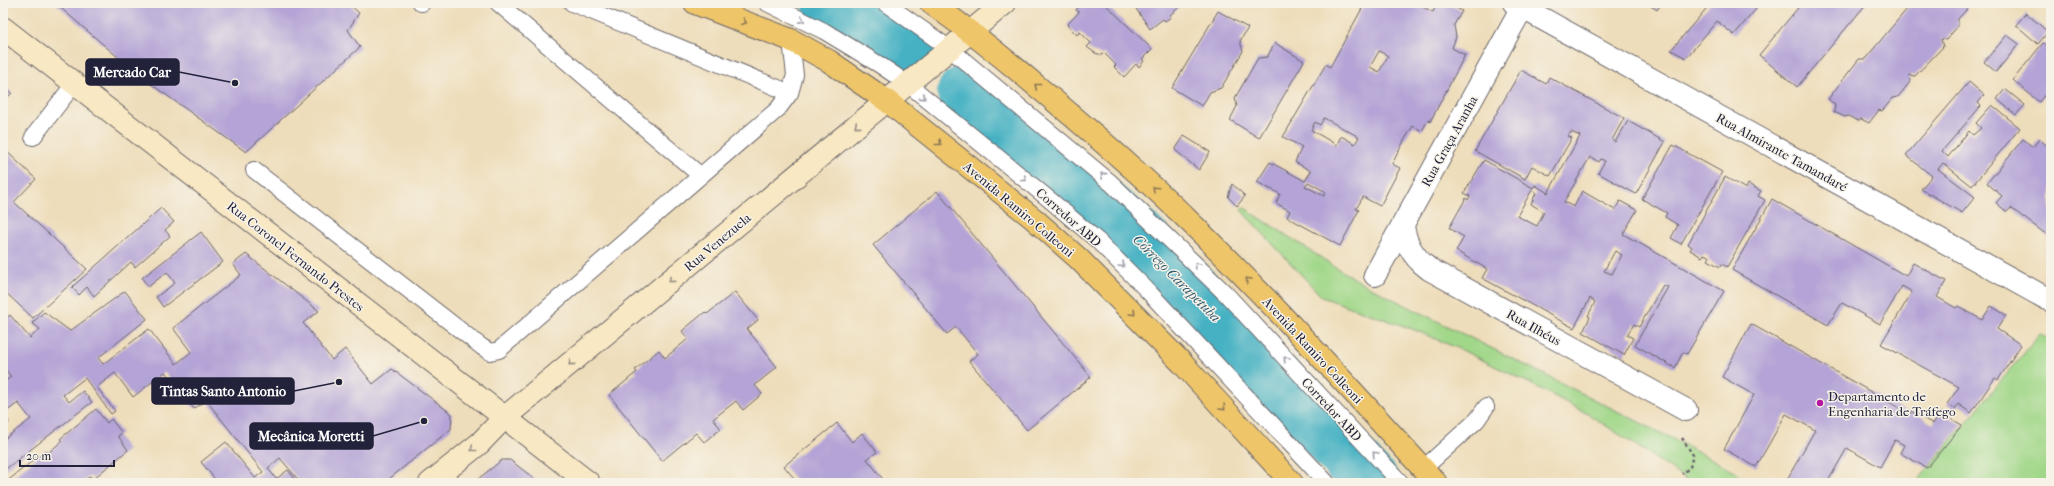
<svg xmlns="http://www.w3.org/2000/svg" width="2054" height="486" font-family="'IM FELL French Canon',serif">
<style>
.green{fill:#a0d788;stroke:#617c62}
.lines{fill:none;stroke-linecap:round;stroke-linejoin:round}
.river{stroke:#45b1c3;stroke-width:56}
.building{fill:#b3a3d6;fill-rule:evenodd}
.lane-casing{stroke:#696367;stroke-width:18}
.street-casing{stroke:#696367;stroke-width:24}
.secondary-casing{stroke:#696367;stroke-width:24}
.primary-casing{stroke:#696367;stroke-width:24}
.path{stroke:#696367;stroke-width:2.5;stroke-dasharray:3 3;stroke-linecap:butt}
.lane{stroke:#fff;stroke-width:16}
.street{stroke:#fff;stroke-width:22}
.secondary{stroke:#f8e8c3;stroke-width:22}
.primary{stroke:#eec569;stroke-width:22}
.oneway{stroke:#9c9ca7}
.oneway2{stroke:#887452}
.oneway3{stroke:#988f86}
.poi-dot{fill:#b5179e;stroke:#f7f3e8;stroke-width:1.5}
.labels{text-anchor:middle;stroke-width:3;stroke-linejoin:round;paint-order:stroke}
.street-label{font-size:13px;fill:#22223b;stroke:#f7f3e8}
.poi-label{font-size:13px;fill:#22223b;stroke:#f7f3e8;text-anchor:start}
.water-label{font-size:14px;font-style:italic;fill:#305b71;stroke:#f7f3e8}
.leader{fill:none;stroke:#22223b;stroke-width:1.5}
.callout-dot{fill:#22223b;stroke:#f7f3e8;stroke-width:1.5}
.callout{fill:#22223b;stroke:#22223b;stroke-width:1.5}
.callout-label{font-size:14px;text-anchor:middle;font-weight:bold;fill:#fff}
</style>
<rect width="100%" height="100%" fill="#f7f3e8"/>
<filter id="ink" filterUnits="userSpaceOnUse"><feTurbulence type="fractalNoise" baseFrequency=".025" numOctaves="2"/><feDisplacementMap in="SourceGraphic" scale="8" xChannelSelector="R" yChannelSelector="G"/><feConvolveMatrix kernelMatrix="1 2 1 2 8 2 1 2 1" color-interpolation-filters="sRGB"/></filter>
<filter id="wash" filterUnits="userSpaceOnUse"><feTurbulence type="fractalNoise" baseFrequency=".012" numOctaves="4" result="noise"/><feDisplacementMap in="SourceGraphic" scale="16" xChannelSelector="R" yChannelSelector="G"/><feGaussianBlur stdDeviation="0.9" result="paint"/><feColorMatrix in="noise" values="0 0 0 0 0 0 0 0 0 0 0 0 0 0 0 0 0 1.4 0 .05"/><feComposite in="paint" operator="in"/></filter>
<g filter="url(#wash)">
<rect width="100%" height="100%" fill="#eeddba"/>
<path class="green" d="M1243,207L1343,272L1373,289L1697,451L1754,483H1691L1649,454L1588,414L1537,387L1466,352L1415,330L1322,297L1241,210Z
M2040,334L2051,340V475L2044,483H1916Z"/>
<g class="lines">
<path class="river" d="M830,3L875,29L909,52
M965,93L1010,128L1080,187L1128,227L1179,276L1372,483"/>
</g>
<g id="blocks">
<path class="building" d="M55,3H348L359,13L348,30L360,47L246,152L141,77Z
M1082,3L1086,5L1087,3H1104L1152,49L1142,59L1144,61L1139,67L1136,64L1124,77L1114,67L1116,65L1104,53L1102,55L1095,53L1087,47L1091,43L1080,32L1077,35L1067,25L1079,12L1076,10Z
M1132,3H1180L1182,5L1170,15L1171,17L1165,21L1163,19L1150,29Z
M1365,3H1425L1423,7L1433,12L1437,3H1448L1462,11L1454,25L1456,37L1452,48L1465,55L1430,122L1428,120L1422,131L1413,126L1405,139L1392,164L1400,168L1380,206L1363,197L1356,209L1359,210L1340,246L1287,217L1290,211L1276,203L1280,194L1257,182L1270,162L1305,181L1311,171L1295,162L1302,147L1283,137L1326,64L1330,67ZM1379,51L1388,56L1379,72L1370,67ZM1324,118L1359,137L1355,144L1341,136L1337,145L1311,130L1315,122L1320,125ZM1308,182L1326,192L1324,196L1305,186Z
M1646,3H1662L1657,10Z
M1711,3H1761L1734,35L1717,21L1686,58L1671,50Z
M1802,3H1867L1797,87L1759,55Z
M1912,3H1969V7L1958,19V26L1946,40L1941,39L1943,47L1915,76L1909,75L1910,82L1898,97L1893,98L1882,111L1879,110L1869,123L1861,119L1858,121L1848,116L1845,117L1834,112L1835,105L1828,99L1859,59H1865Z
M1218,11L1248,28L1240,41L1243,51L1221,88L1210,92L1202,106L1172,88Z
M2026,13L2048,32L2038,44L2016,25Z
M2007,35L2019,44L1996,72L1984,62Z
M1275,43L1304,61L1259,138L1230,120L1237,106L1235,98L1258,58L1267,57Z
M2043,43L2051,49V87L2039,102L2013,80Z
M1521,70L1546,84L1549,77L1624,118L1612,140L1615,142L1628,121L1665,142L1636,194L1598,173L1605,161L1601,159L1599,162L1590,157L1564,202L1574,207L1582,191L1615,210L1620,201L1637,210L1623,234L1724,291L1687,354L1683,352L1675,368L1635,345L1668,287L1663,285L1639,327L1634,324L1627,335L1633,338L1624,355L1583,332L1590,317L1588,316L1595,302L1590,298L1574,328L1482,278L1487,269L1456,251L1464,237L1449,228L1466,198L1468,200L1470,196L1464,193L1484,160L1533,188L1535,185L1548,193L1580,136L1571,132L1568,136L1572,138L1550,176L1532,166L1525,179L1475,151ZM1532,190L1536,193L1531,204L1544,212L1537,226L1517,216ZM1615,251L1622,255L1612,274L1604,271Z
M1969,82L1984,95L1978,103L1981,106L1942,151L1948,157L1969,131L1973,135L1981,128L1976,123L1992,105L2020,128L1972,186L1943,163L1938,169L1975,197L1962,213L1921,189L1932,176L1906,155Z
M3,85L12,93L3,102Z
M2005,89L2025,105L2016,115L1997,99Z
M1184,136L1210,152L1199,170L1175,150Z
M2023,139L2033,147L2039,139L2051,149V238L2011,208L2007,212L1996,203L2002,196L1987,183Z
M1673,145L1722,172L1681,244L1671,238L1678,225L1665,217L1667,213L1642,199Z
M3,148L36,179L14,202L87,269L33,318L3,290Z
M1725,177L1746,189L1748,184L1761,191L1758,196L1765,200L1727,267L1722,264L1720,267L1708,260L1710,257L1704,254L1702,257L1690,250L1692,247L1688,244Z
M1232,184L1245,196L1237,206L1228,197Z
M937,191L1091,377L1027,430L969,361L978,354L956,327L947,334L873,245Z
M1772,199L1906,276L1913,263L1946,281L1937,297L1956,308L1958,306L1982,320L1991,306L2006,315L1997,329L2021,345L1998,380L1995,378L1971,413L1958,404L1955,409L1947,404L1959,387L1881,344L1912,292L1902,286L1880,324L1842,303L1828,325L1732,270Z
M161,208L174,222L165,230L170,236L135,267L131,262L94,296L87,287L79,295L72,287Z
M201,232L223,262L163,307L156,297L175,283L167,272L148,287L142,278Z
M246,254L319,311L303,323L332,360L345,349L373,384L392,369L452,414L451,429L384,483H301L280,458L268,468L276,479L288,470L298,483H218L201,462L226,442L255,478L263,472L206,400L194,409L165,372L133,397L115,373L97,387L115,411L111,414L85,378L63,395L69,402L83,391L92,402L3,471V440L31,419L18,403L3,414L9,422L3,426V383L11,377L3,366V321L10,315L30,338L40,329L32,323L44,312L70,331L125,291L147,319L98,358L103,364L149,329L176,364L191,352L173,328L241,275L233,264Z
M735,292L758,320L747,329L777,367L755,385L762,394L743,410L736,401L713,419L721,429L704,442L696,433L662,461L609,395L637,372L635,370L659,350L665,358L688,339L682,331L705,312L707,314Z
M1751,324L1910,414L1911,411L1933,424L1940,412L1962,425L1927,468L1900,453L1904,445L1895,440L1880,467L1847,448L1827,483H1785L1815,430L1786,414L1756,467L1724,449L1754,395L1722,377Z
M96,409L107,423L111,419L122,433L118,436L128,450L93,479L90,476L81,483H5L46,450L48,453L62,441L60,439Z
M837,423L852,442L862,433L877,452L867,459L886,483H798L784,466Z
M502,460H510L540,483H473Z"/>
</g>
</g>
<g filter="url(#ink)">
<use href="#blocks" fill-opacity="0" stroke="#696367" stroke-width="1"/>
<g class="lines">
<g class="lane-casing">
<path id="lane" d="M421,3H422
M498,3L701,176
M572,3L790,93
M767,3L824,31L880,65L908,84L1050,200L1097,240L1146,289L1327,483
M885,3L950,49L1111,183L1226,294L1401,483
M33,137L74,84
M254,170L482,347L490,352L499,350L778,109L790,93L795,75L791,40
M1423,469L1477,420L1486,407"/>
</g>
<g class="street-casing">
<path id="street" d="M1514,3L2051,301
M1403,225C1405,244 1414,258 1429,269L1686,410
M1375,275L1522,8"/>
</g>
<g class="secondary-casing">
<path id="secondary" d="M3,28L589,483
M430,483L480,443L504,418L1005,3"/>
</g>
<g class="primary-casing">
<path id="primary" d="M695,3L791,40L829,61L887,101L1034,219L1079,259L1182,363L1292,483
M931,3C966,28 1000,55 1033,83C1086,127 1139,172 1188,220C1274,304 1355,394 1436,483"/>
</g>
<path class="path" d="M1682,438L1693,455L1690,467L1682,474"/>
<use href="#lane" class="lane"/>
<use href="#street" class="street"/>
<use href="#secondary" class="secondary"/>
<use href="#primary" class="primary"/>
</g>
<defs><path id="oneway-chevron" d="M-2-3.5L2.5 0L-2 3.5" fill="none" stroke-width="1.6" stroke-linecap="round" stroke-linejoin="round"/></defs>
<g class="oneway">
<use href="#oneway-chevron" transform="translate(802 20) rotate(26)"/>
<use href="#oneway-chevron" transform="translate(923 97) rotate(40)"/>
<use href="#oneway-chevron" transform="translate(1103 175) rotate(-140)"/>
<use href="#oneway-chevron" transform="translate(1024 179) rotate(39)"/>
<use href="#oneway-chevron" transform="translate(1122 265) rotate(45)"/>
<use href="#oneway-chevron" transform="translate(1197 265) rotate(-135)"/>
<use href="#oneway-chevron" transform="translate(1286 359) rotate(-133)"/>
<use href="#oneway-chevron" transform="translate(1375 454) rotate(-133)"/>
</g>
<g class="oneway2">
<use href="#oneway-chevron" transform="translate(744 22) rotate(21)"/>
<use href="#oneway-chevron" transform="translate(1037 86) rotate(-141)"/>
<use href="#oneway-chevron" transform="translate(939 143) rotate(39)"/>
<use href="#oneway-chevron" transform="translate(1155 189) rotate(-137)"/>
<use href="#oneway-chevron" transform="translate(1248 280) rotate(-133)"/>
<use href="#oneway-chevron" transform="translate(1133 313) rotate(46)"/>
<use href="#oneway-chevron" transform="translate(1223 408) rotate(47)"/>
</g>
<g class="oneway3">
<use href="#oneway-chevron" transform="translate(857 126) rotate(140)"/>
<use href="#oneway-chevron" transform="translate(671 280) rotate(140)"/>
<use href="#oneway-chevron" transform="translate(571 363) rotate(140)"/>
<use href="#oneway-chevron" transform="translate(473 449) rotate(141)"/>
</g>
</g>
<circle class="poi-dot" cx="1820" cy="403" r="4"/>
<g class="labels">
<g class="street-label">
<text transform="translate(1449 141) rotate(-61)" y="5">Rua Graça Aranha</text>
<text transform="translate(1782 152) rotate(29)" y="5">Rua Almirante Tamandaré</text>
<text transform="translate(1019 209) rotate(40)" y="5">Avenida Ramiro Colleoni</text>
<text transform="translate(1069 217) rotate(41)" y="5">Corredor ABD</text>
<text transform="translate(717 242) rotate(-40)" y="5">Rua Venezuela</text>
<text transform="translate(296 256) rotate(38)" y="5">Rua Coronel Fernando Prestes</text>
<text transform="translate(1534 327) rotate(29)" y="5">Rua Ilhéus</text>
<text transform="translate(1313 350) rotate(47)" y="5">Avenida Ramiro Colleoni</text>
<text transform="translate(1332 409) rotate(47)" y="5">Corredor ABD</text>
</g>
<g class="poi-label">
<text x="1828" y="401">Departamento de<tspan x="1828" dy="15">Engenharia de Tráfego</tspan></text>
</g>
<g class="water-label">
<text transform="translate(1177 278) rotate(45)" y="5">Córrego Carapetuba</text>
</g>
</g>
<path class="leader" d="M235 83L179 72M339 382L294 391M424 421L373 436"/>
<g class="callout-dot">
<circle cx="235" cy="83" r="4"/>
<circle cx="339" cy="382" r="4"/>
<circle cx="424" cy="421" r="4"/>
</g>
<g class="callout">
<rect x="86" y="59" width="93" height="26" rx="4"/>
<rect x="152" y="378" width="142" height="26" rx="4"/>
<rect x="250" y="423" width="123" height="26" rx="4"/>
</g>
<g class="callout-label">
<text x="132" y="77">Mercado Car</text>
<text x="223" y="396">Tintas Santo Antonio</text>
<text x="311" y="441">Mecânica Moretti</text>
</g>
<rect width="2054" height="486" fill="none" stroke="#f7f3e8" stroke-width="16"/>
<path d="M20 460v6h94v-6" fill="none" stroke="#22223b" stroke-width="2"/>
<text x="26" y="460" font-size="12" fill="#22223b" stroke="#f7f3e8" stroke-width="3" paint-order="stroke">20 m</text>
</svg>
